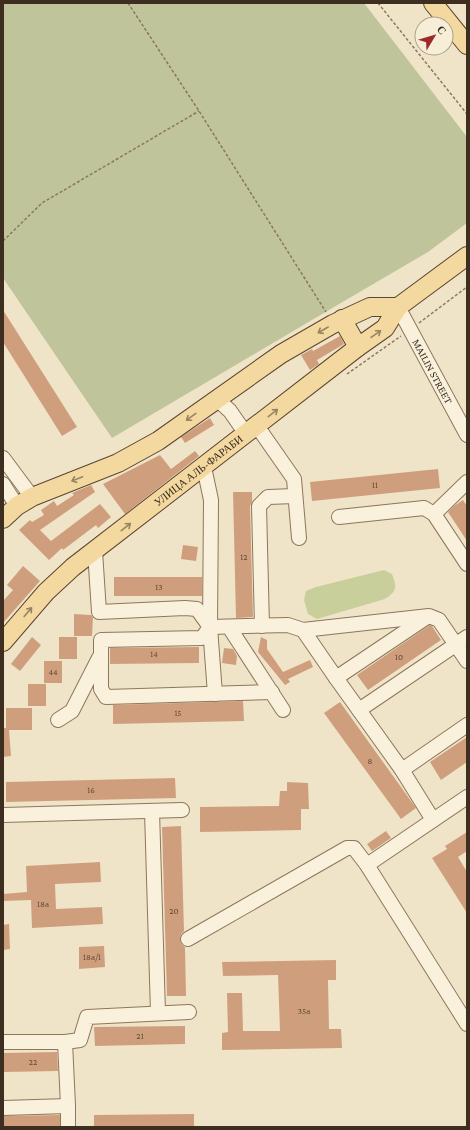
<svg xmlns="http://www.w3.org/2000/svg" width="470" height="1130" font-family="'Crimson Pro',serif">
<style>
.green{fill:#c9cf9b}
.cemetery{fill:#bfc49a}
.building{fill:#cf9f7d}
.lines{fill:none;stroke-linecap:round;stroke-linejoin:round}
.minor-casing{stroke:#8d765c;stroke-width:16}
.major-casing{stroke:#5b4430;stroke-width:20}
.path{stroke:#8d765c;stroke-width:1.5;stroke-dasharray:3 2;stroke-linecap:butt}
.minor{stroke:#faf1dc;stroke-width:14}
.major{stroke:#f3d9a0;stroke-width:18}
.oneway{stroke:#988460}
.labels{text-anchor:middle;stroke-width:3;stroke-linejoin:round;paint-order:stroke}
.number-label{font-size:9px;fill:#624a37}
.street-label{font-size:11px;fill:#3d2e20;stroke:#f7eed8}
</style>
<rect width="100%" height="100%" fill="#f0e4c8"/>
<path class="green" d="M384,570L392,574C397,587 397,591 385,599L317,619L308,614L304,600L306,591L316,587Z"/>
<path class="cemetery" d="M3,3H364L467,137V223L428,252L334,307L112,438L3,278Z"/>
<path class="building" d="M3,310L77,427L62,436L3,342Z
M340,336L344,344L317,360L319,364L310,370L301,355L312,349L313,351Z
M210,418L214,425L185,443L181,437Z
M195,451L199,456L125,514L103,484L160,455L171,469Z
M438,469L440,488L312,501L310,482Z
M91,485L95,492L40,530L51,541L100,504L111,517L98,528L96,525L63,550L62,548L49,560L19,530L30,520L32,522L44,515L41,510L54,501L57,506L74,495L72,493Z
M233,492H252V502L250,506L253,617L236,618Z
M463,500L467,506V541L448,512L454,506Z
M183,545L198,547L196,561L181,559Z
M23,566L40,581L3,623V601L13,590L7,585Z
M114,577H202V596H114Z
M74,614L91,615L93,617L92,636H74Z
M430,625L432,626L441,640L368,690L357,675Z
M32,637L41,645L20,671L11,664Z
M59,637H77V659H59Z
M261,637L267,640V649L283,672L310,660L313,667L288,679L290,682L285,685L258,652Z
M199,647V663L110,664V648Z
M224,648L233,649L237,656L236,665L222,663Z
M44,661H62V683H44Z
M28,684H46V706H28Z
M243,701L244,721L113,724V705Z
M340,702L416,808L401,819L324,713Z
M6,708H32V730H9L11,756L3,757V728H6Z
M467,737V762L441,780L430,762Z
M175,778L176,798L6,802V782Z
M287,782L308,783L309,809H301V830L200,832V807L279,806L280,791H287Z
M181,826L184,931L181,934L180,939L181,944L185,947L186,996H167L162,827Z
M386,831L391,838L372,851L367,844Z
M467,832V851L458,857L467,872V913L432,858L447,849L445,846Z
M100,862L101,882L55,884L56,909L102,907L103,924L32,928L31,900L3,901V894L27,892L26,866Z
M9,924L10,949L3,950V925Z
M104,946L105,967L79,969V947Z
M336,960V980H328L329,1029H341L342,1048L222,1050V1033L228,1032L227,993H242L243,1031H280L278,975L223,976L222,962Z
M185,1026V1044L95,1046L94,1027Z
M57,1052L58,1071L3,1072V1053Z
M194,1114V1127H94V1115Z
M60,1115V1127H3V1116Z"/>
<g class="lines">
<g class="minor-casing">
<g id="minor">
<path id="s1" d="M398,307L467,435"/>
<path d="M217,399L230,411L246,434"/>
<path d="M257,426L294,479L299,538"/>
<path d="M3,458L32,497"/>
<path d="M204,467L211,500L210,627L215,694"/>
<path d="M3,484L17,506"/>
<path d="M434,514L467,482"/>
<path d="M339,517L424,508L434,514L467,564"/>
<path d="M95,551L99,612L185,608L197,609L210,627L288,625L303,630L336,678L402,770L433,820"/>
<path d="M262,626L259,506L268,497L295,496"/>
<path d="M210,627L202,638L101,640V689L106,697L272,692"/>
<path d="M229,627L283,710"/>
<path d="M303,630L429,616L439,620L467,661"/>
<path d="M336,678L427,617"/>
<path d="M359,710L467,637"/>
<path d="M58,720L72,711L99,658"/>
<path d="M402,770L467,725"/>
<path d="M152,811L158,1013"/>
<path d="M3,815L182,810"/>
<path d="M367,865L467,797"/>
<path d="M188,939L347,848H354L367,865L467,1024"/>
<path d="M3,1042H65L80,1040L87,1017L189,1012"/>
<path d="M65,1042L68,1106V1127"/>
<path d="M3,1108L68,1106"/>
</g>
</g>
<g class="major-casing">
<g id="major">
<path d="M433,3L467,45"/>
<path d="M342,319L358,347"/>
<path d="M3,519L17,506L32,497L118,463L158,441L281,354L333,324L370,307H398"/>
<path id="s2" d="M3,642L46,592L73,567L358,347L385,328L398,307L467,256"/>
</g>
</g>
<path class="path" d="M128,3L199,111L326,312
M378,3L467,114
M467,3V4
M3,241L42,203L199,111
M419,323L467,287
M347,374L401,336"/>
<use href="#minor" class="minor"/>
<use href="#major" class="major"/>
</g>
<defs><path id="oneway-shaft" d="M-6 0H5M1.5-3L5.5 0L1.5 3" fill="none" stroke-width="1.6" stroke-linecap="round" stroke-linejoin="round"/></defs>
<g class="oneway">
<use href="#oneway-shaft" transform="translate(323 330) rotate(150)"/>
<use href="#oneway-shaft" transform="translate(376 334) rotate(-35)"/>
<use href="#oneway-shaft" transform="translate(273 413) rotate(-38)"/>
<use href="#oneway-shaft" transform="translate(191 417) rotate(144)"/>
<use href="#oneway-shaft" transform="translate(77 479) rotate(158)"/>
<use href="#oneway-shaft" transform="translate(126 527) rotate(-38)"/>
<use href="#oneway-shaft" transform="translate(28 612) rotate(-50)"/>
</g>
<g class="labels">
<g class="number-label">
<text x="375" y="488">11</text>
<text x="244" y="560">12</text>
<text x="159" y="590">13</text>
<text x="154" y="657">14</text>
<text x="399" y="660">10</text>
<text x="53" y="675">44</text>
<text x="178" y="716">15</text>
<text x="370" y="764">8</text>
<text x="91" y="793">16</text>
<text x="43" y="907">18а</text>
<text x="174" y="914">20</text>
<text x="92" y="960">18а/1</text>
<text x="304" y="1014">35а</text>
<text x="140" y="1039">21</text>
<text x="33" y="1065">22</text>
</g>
<g class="street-label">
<text dy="4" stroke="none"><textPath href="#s1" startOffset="73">MAILIN STREET</textPath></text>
<text dy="4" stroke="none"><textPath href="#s2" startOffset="261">УЛИЦА АЛЬ-ФАРАБИ</textPath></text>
</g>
</g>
<rect width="470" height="1130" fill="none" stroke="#3d2e20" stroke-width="8"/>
<g transform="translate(434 36) rotate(52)"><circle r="19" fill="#f7eed8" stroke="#ada18e"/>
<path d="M0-3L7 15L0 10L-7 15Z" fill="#9e2a2b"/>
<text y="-6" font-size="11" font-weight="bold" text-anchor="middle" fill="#3d2e20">С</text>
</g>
</svg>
